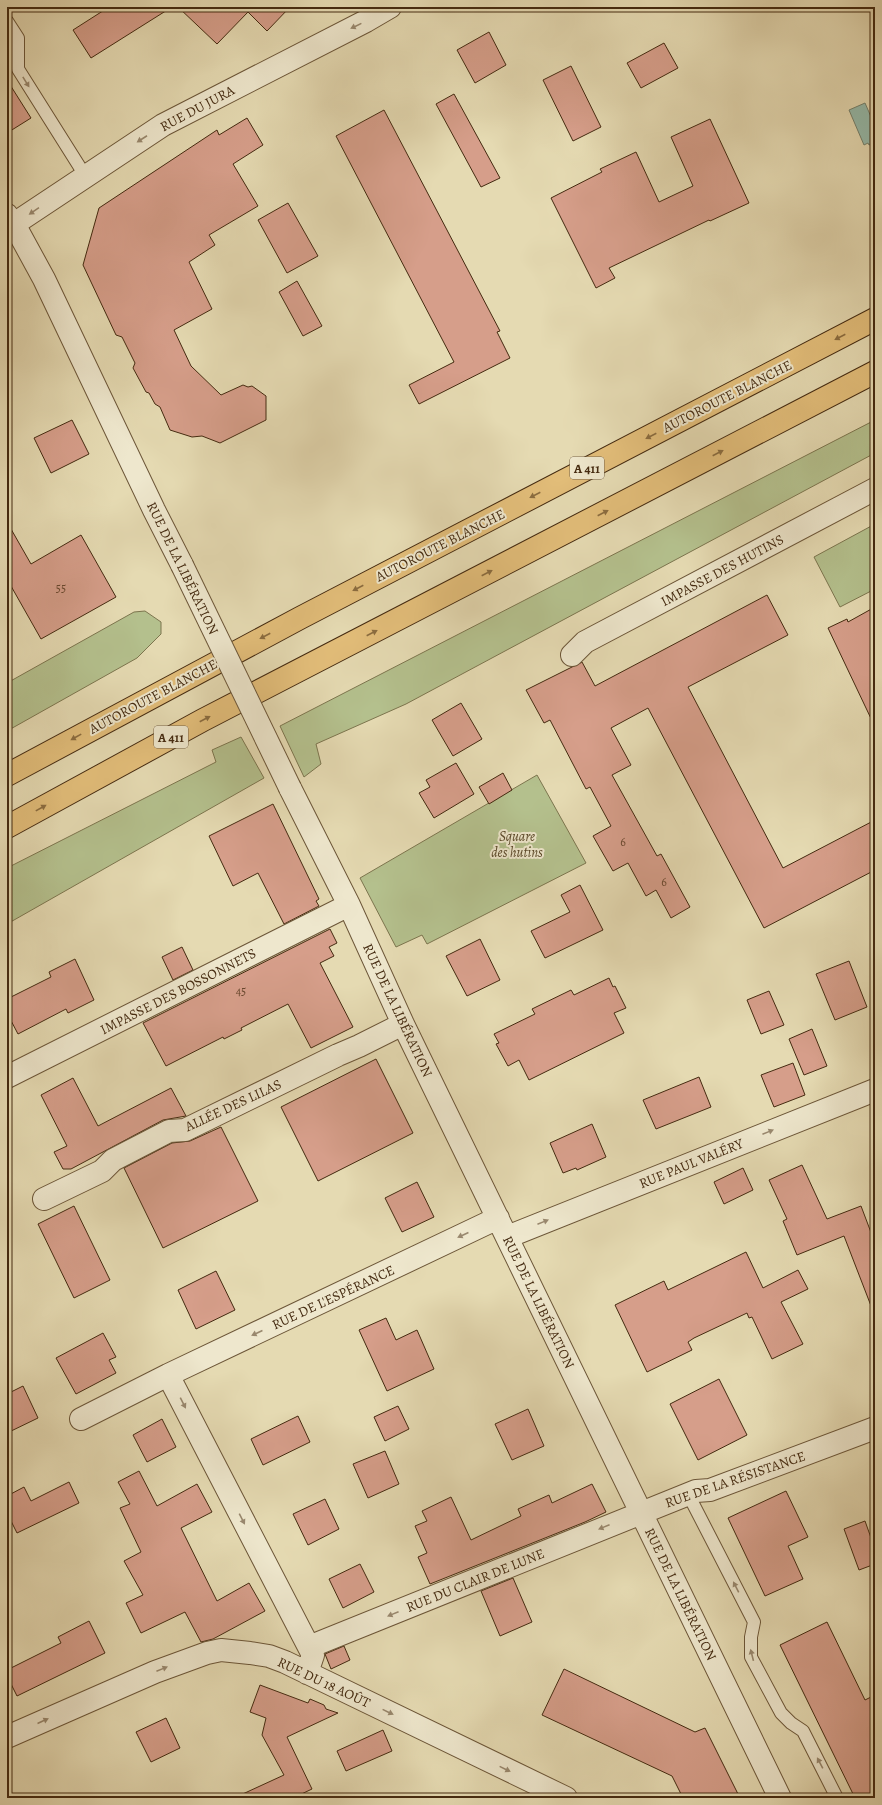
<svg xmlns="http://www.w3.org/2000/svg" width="882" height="1805" font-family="Alegreya,serif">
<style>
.green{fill:#b4c08d;stroke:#7c754e}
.water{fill:#96bbab;stroke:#75816d}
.building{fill:#d69e8a;stroke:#442a10}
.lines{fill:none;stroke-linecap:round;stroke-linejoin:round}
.service-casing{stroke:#6c5638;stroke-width:14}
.minor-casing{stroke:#6c5638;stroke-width:24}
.tertiary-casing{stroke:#6c5638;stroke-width:24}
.motorway-casing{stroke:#442a10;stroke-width:24}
.service{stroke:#eee7cd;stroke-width:12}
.minor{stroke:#eee7cd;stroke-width:22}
.tertiary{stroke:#eee7cd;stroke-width:22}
.motorway{stroke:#e2bd79;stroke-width:22}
.minor-bridge-casing{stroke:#6c5638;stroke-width:24;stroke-linecap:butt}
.minor-bridge{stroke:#eee7cd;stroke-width:22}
.oneway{fill:#99886e}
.oneway2{fill:#8b6c3f}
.labels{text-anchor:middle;stroke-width:4;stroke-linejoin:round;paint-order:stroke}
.number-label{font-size:12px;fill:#68472e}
.shield{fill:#eee7cd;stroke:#776349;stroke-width:1}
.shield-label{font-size:13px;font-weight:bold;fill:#442a10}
.street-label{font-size:14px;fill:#442a10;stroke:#eee7cd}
.park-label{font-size:14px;font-style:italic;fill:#5a4829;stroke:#eee7cd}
</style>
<rect width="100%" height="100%" fill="#e5dab2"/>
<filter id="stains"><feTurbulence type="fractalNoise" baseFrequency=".005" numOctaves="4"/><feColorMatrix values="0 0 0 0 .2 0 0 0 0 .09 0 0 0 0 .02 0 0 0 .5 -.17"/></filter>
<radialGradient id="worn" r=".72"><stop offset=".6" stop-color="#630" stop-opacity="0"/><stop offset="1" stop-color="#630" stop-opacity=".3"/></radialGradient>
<path class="green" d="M875,420V453L406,704L316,744L321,764L304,777L280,726Z
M875,524V589L840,607L814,557Z
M145,611L161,622V634L137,658L7,731V683L134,612Z
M241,737L264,778L7,924V868L216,762L212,750Z
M537,775L586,863L427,944L422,935L396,947L360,878Z"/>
<path class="water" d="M865,103L875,126V143L869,145L868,143L864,145L849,110Z"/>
<path class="building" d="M109,7H172L91,58L73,30Z
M178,7H290L267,31L248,12L217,44Z
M489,32L506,65L475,83L457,50Z
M664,43L678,68L641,88L627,63Z
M571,66L601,127L573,141L543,80Z
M7,80L31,118L7,133Z
M454,94L500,178L481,187L436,104Z
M384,110L500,331L497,332L510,358L419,404L409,385L454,362L336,136Z
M247,118L263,145L233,164L258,206L209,235L215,245L189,262L212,309L174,330L191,366L221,395L243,385L248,387L252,386L266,396V420L220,443L202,436L192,437L170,430L160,407L155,404L149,393L146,392L133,368L135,363L122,337L116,335L83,265L99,208L217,130L219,135Z
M710,119L749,203L710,221L709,220L609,268L615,278L596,288L551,198L602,172L600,169L636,152L659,202L693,186L671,137Z
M288,203L318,256L287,273L258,220Z
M297,281L322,326L303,336L279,292Z
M72,420L89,454L51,473L34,438Z
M7,522L31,564L81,535L116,597L41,639L7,579Z
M767,595L788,635L688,687L783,868L875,820V870L764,928L648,708L611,728L631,765L612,775L657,856L661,854L690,907L671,918L656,890L646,896L628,863L613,871L593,836L611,826L590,787L586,789L550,720L544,723L526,690L582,662L595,686Z
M875,607V727L828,628L847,619L848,622Z
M461,703L482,739L453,756L432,720Z
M456,763L474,794L434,818L419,793L430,787L426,780Z
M503,773L512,790L489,804L479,787Z
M273,804L319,899L316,901L319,906L284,924L258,873L233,886L209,836Z
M580,885L603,930L545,958L531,931L570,912L561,895Z
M330,929L337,943L329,947L334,956L320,963L353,1027L311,1048L288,1004L241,1028L242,1030L224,1039L223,1037L166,1066L143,1023Z
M480,939L500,980L467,996L446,956Z
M182,947L193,970L173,980L162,957Z
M75,959L94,1000L68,1013L66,1009L18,1034L7,1013V999L51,977L49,972Z
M849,961L867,1007L835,1020L816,974Z
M609,978L613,987L615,986L626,1008L614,1013L624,1033L529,1080L519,1060L508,1066L496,1044L499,1043L494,1034L535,1014L532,1009L571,990L574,995Z
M769,991L784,1025L761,1034L747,1000Z
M812,1029L827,1066L804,1075L789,1039Z
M376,1059L413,1133L318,1181L281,1107Z
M793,1063L805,1095L774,1107L761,1075Z
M699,1077L711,1107L656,1129L643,1100Z
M73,1078L98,1126L171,1088L186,1116L163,1120L71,1169H63L54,1152L67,1146L41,1095Z
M592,1124L606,1157L577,1170L576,1168L563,1173L550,1143Z
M221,1127L258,1201L163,1248L124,1168L172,1143L190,1141Z
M802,1165L827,1219L861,1206L875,1243V1311H873L844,1236L797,1255L783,1221L787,1219L769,1180Z
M743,1168L753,1190L724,1204L714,1182Z
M417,1182L434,1217L402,1232L385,1198Z
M74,1206L110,1280L74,1298L38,1224Z
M746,1252L763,1288L798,1270L808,1289L781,1302L803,1344L772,1359L752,1317L749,1318L747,1313L694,1338L688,1342L692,1350L647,1372L615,1305L664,1281L668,1290Z
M216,1271L235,1310L196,1329L178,1290Z
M386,1318L396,1340L417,1330L434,1369L387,1391L359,1330Z
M103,1333L116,1357L109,1360L116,1373L76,1394L56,1358Z
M719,1379L747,1435L698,1460L670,1404Z
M23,1386L38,1418L7,1433V1394Z
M398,1406L409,1429L385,1441L374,1417Z
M528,1409L544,1446L512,1460L495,1424Z
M298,1416L310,1442L263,1465L251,1439Z
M162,1419L176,1447L147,1462L133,1435Z
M385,1451L399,1484L368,1498L353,1464Z
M139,1471L157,1506L197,1484L212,1512L181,1528L217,1601L249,1583L265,1611L213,1639L201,1642L185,1612L141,1633L126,1603L143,1595L124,1561L141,1552L120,1508L130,1504L118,1482Z
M69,1482L79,1503L17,1533L7,1513V1496L24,1487L31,1501Z
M592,1484L606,1512L585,1522L430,1584L418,1557L427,1553L415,1526L427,1521L422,1511L451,1497L471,1540L521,1516L518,1509L549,1495L552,1503Z
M786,1491L808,1537L788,1546L803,1579L765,1596L728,1518Z
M325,1499L339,1529L308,1545L293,1514Z
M865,1521L875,1549V1564L859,1570L844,1529Z
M360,1564L374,1592L343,1608L329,1579Z
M513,1578L532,1622L500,1636L481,1591Z
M89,1621L105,1653L17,1696L7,1676V1670L61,1643L58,1637Z
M827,1622L865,1700L875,1695V1798H855L780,1645Z
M344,1646L350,1660L331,1669L325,1654Z
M564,1669L695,1732L705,1728L740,1798H683L672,1776L542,1715Z
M260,1685L308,1703L310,1699L324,1705L326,1709L338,1713L287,1737L312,1789L293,1798H234L284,1775L262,1735L266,1718L250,1712Z
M166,1718L180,1748L151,1762L136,1732Z
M383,1730L392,1751L346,1771L337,1751Z"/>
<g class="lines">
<g class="service-casing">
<path id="service" d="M7,21L18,38V69L86,177
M688,1494L754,1622L751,1637V1657L781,1713L791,1723L803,1731L837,1798"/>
</g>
<g class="minor-casing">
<path id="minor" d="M182,565L154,510L44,279L14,224L163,125L366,21L390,7
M572,655L585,642L875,489
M290,788L349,905L403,1024L780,1798
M7,1077L349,905
M44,1199L102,1171L113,1160L169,1131L185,1130L338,1055L359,1046L403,1024
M507,1237L875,1090
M81,1419L168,1375
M309,1647L696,1491L710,1490L875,1428
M307,1673L313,1655L168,1375L498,1218
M7,1737L155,1672L207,1653L221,1650L250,1653L269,1656L285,1662L566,1798"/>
</g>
<g class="tertiary-casing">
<path id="tertiary" d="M7,215L14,224L7,229"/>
</g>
<g class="motorway-casing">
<path id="motorway" d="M7,775L300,618L875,319
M7,827L203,720L875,372"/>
</g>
<use href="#service" class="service"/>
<use href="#minor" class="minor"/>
<use href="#tertiary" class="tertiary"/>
<use href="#motorway" class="motorway"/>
<g class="minor-bridge-casing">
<path id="minor-bridge" d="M182,565L290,788"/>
</g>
<use href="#minor-bridge" class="minor-bridge"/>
</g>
<defs><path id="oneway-solid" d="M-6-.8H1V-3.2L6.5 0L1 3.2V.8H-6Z"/></defs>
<g class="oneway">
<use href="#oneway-solid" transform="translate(356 26) rotate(154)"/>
<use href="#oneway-solid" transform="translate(26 82) rotate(58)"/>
<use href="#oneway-solid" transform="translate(142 139) rotate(147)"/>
<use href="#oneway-solid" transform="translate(34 211) rotate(146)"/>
<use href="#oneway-solid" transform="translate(768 1132) rotate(-22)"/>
<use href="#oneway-solid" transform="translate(543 1222) rotate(-22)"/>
<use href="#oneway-solid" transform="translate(463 1235) rotate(155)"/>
<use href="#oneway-solid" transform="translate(257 1333) rotate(155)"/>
<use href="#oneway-solid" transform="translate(183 1403) rotate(63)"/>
<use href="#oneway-solid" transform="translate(242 1519) rotate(63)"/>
<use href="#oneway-solid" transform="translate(604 1527) rotate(158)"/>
<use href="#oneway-solid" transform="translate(736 1587) rotate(-117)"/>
<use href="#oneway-solid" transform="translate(393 1614) rotate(158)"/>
<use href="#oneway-solid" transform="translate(752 1655) rotate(-104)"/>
<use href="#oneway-solid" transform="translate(162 1669) rotate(-22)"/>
<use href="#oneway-solid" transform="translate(388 1712) rotate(26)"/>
<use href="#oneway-solid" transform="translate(43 1721) rotate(-24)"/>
<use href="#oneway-solid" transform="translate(820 1763) rotate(-118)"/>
<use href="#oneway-solid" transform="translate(505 1769) rotate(26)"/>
</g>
<g class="oneway2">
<use href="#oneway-solid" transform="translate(840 337) rotate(153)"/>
<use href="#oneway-solid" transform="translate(651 436) rotate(153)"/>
<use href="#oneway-solid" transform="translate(718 453) rotate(-27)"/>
<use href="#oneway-solid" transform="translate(535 495) rotate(153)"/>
<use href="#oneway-solid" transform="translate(603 513) rotate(-27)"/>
<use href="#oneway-solid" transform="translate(487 573) rotate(-27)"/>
<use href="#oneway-solid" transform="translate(358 588) rotate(153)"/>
<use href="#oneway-solid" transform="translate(372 633) rotate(-27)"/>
<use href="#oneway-solid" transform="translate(265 636) rotate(152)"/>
<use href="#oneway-solid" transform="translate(205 719) rotate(-28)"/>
<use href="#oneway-solid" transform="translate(76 737) rotate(151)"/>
<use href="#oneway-solid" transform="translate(41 808) rotate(-29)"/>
</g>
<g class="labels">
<g class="number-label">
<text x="61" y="592">55</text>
<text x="623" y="846">6</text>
<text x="664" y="886">6</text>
<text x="241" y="995">45</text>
</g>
<g class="shield">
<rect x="570" y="457" width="34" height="22" rx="3"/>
<rect x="154" y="726" width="34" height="22" rx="3"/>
</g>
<g class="shield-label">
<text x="587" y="473">A 411</text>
<text x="171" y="742">A 411</text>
</g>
<g class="street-label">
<text transform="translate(197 108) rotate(-28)" y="5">RUE DU JURA</text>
<text transform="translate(727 396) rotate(-27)" y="5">AUTOROUTE BLANCHE</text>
<text transform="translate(440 545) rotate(-27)" y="5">AUTOROUTE BLANCHE</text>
<text transform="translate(183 568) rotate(64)" y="5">RUE DE LA LIBÉRATION</text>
<text transform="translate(722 570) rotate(-28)" y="5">IMPASSE DES HUTINS</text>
<text transform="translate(153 696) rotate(-28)" y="5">AUTOROUTE BLANCHE</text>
<text transform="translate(178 991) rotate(-27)" y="5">IMPASSE DES BOSSONNETS</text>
<text transform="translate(398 1010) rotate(65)" y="5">RUE DE LA LIBÉRATION</text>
<text transform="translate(233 1105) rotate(-25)" y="5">ALLÉE DES LILAS</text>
<text transform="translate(691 1163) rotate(-22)" y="5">RUE PAUL VALÉRY</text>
<text transform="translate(333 1297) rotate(-25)" y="5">RUE DE L'ESPÉRANCE</text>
<text transform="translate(539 1302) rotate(64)" y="5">RUE DE LA LIBÉRATION</text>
<text transform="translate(735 1479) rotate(-19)" y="5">RUE DE LA RÉSISTANCE</text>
<text transform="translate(475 1580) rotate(-22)" y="5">RUE DU CLAIR DE LUNE</text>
<text transform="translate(681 1594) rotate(64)" y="5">RUE DE LA LIBÉRATION</text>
<text transform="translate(324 1682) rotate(25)" y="5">RUE DU 18 AOÛT</text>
</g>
<g class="park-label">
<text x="517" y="841">Square<tspan x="517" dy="16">des hutins</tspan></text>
</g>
</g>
<rect width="882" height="1805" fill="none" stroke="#e5dab2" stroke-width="24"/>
<rect x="8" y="8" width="866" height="1789" fill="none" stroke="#442a10" stroke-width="2"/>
<rect x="12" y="12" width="858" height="1781" fill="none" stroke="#442a10"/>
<rect width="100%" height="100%" filter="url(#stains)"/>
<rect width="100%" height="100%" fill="url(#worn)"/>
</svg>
